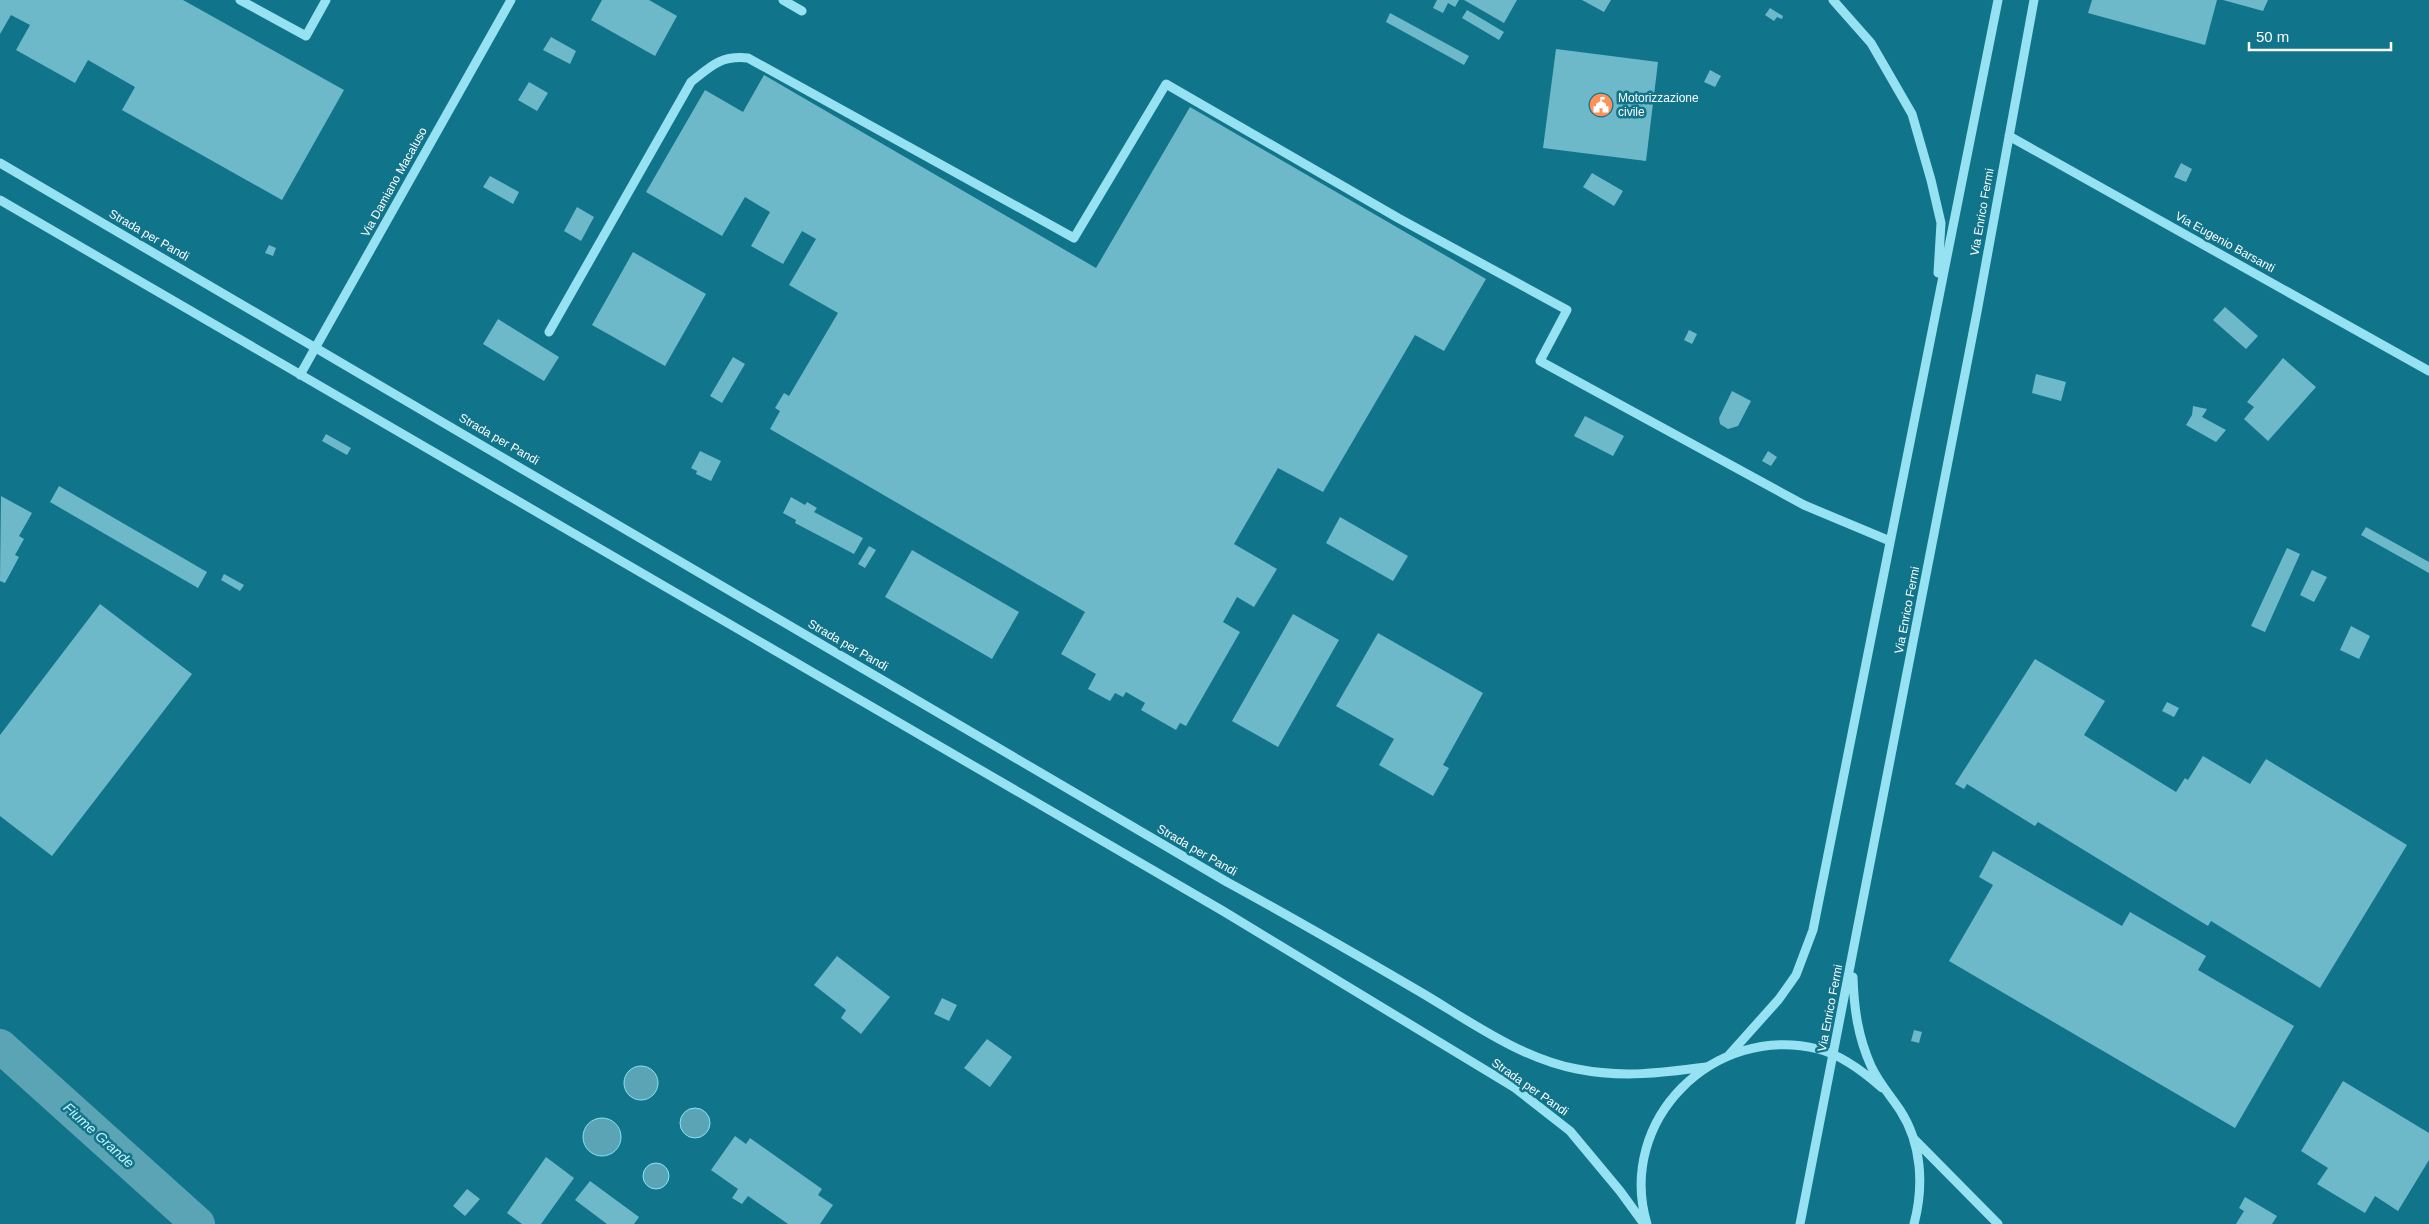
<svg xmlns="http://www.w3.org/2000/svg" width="2429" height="1224" font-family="Arial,sans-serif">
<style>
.water{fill:#5ba4b5;stroke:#88e4f6}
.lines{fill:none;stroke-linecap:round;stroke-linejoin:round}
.river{stroke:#5ba4b5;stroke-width:34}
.building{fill:#6eb9c9}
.minor{stroke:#96e2f2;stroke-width:9}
.labels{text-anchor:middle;stroke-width:5;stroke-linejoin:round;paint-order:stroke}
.poi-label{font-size:12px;fill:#fff;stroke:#10748b;text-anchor:start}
.street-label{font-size:12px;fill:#fff;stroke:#10748b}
.water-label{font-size:14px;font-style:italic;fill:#c7f2fb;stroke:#10748b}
</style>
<rect width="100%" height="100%" fill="#10748b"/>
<path class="water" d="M624 1083a17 17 0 1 1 34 0a17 17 0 1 1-34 0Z
M680 1123a15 15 0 1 1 30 0a15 15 0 1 1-30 0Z
M583 1137a19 19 0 1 1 38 0a19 19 0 1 1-38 0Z
M643 1176a13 13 0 1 1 26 0a13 13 0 1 1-26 0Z"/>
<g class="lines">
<path class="river" d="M0,1046L198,1224"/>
</g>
<path class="building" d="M0,0H183L344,90L282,200L122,110L135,87L88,60L75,83L16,50L30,25L11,15L0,34Z
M602,0H649L677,16L655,56L591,20Z
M1437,0H1459L1455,7L1448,3L1443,13L1433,8Z
M1464,0H1517L1504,23Z
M1582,0H1611L1604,12Z
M2092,0H2217L2205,45L2088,13Z
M2223,0H2268L2263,11Z
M1770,8L1783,16L1782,19L1777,17L1774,21L1765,15Z
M1467,10L1504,32L1499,40L1462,18Z
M1390,13L1469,56L1464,65L1386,22Z
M551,37L576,51L570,64L543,50Z
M1556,49L1658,62L1646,161L1543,148Z
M1710,70L1721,76L1715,87L1704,82Z
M764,75L1096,268L1190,107L1486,279L1444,351L1415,335L1323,492L1278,468L1234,544L1277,569L1254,607L1237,597L1223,622L1240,632L1186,726L1180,723L1176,730L1141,710L1145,703L1126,692L1123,697L1115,693L1110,701L1088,689L1096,674L1061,654L1085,612L770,429L780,411L775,408L784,393L789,396L838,313L789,285L816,239L802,231L783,264L751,246L770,212L745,197L722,236L646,192L705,90L743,112Z
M529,82L548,93L537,111L518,100Z
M2181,163L2192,169L2186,182L2174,177Z
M1592,173L1623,191L1614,206L1583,187Z
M490,176L519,192L513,204L483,187Z
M577,207L594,217L581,241L564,231Z
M269,245L276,248L273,256L265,253Z
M633,252L706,294L665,366L592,325Z
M2225,307L2258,336L2246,349L2213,320Z
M498,319L559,357L544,381L483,344Z
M1689,330L1697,334L1692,344L1684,340Z
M733,357L745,364L722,403L710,396Z
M2283,358L2316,387L2268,441L2244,419L2254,407L2247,402Z
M2036,374L2066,382L2061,401L2032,393Z
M1732,391L1751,401L1738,426L1728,429L1720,424L1719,418Z
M2193,406L2207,409L2202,417L2226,430L2216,442L2186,425L2192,415Z
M1585,416L1624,436L1613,456L1574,436Z
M326,434L351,448L347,455L322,441Z
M700,451L721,461L711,481L696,474L697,471L691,468Z
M1768,451L1777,457L1771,466L1762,461Z
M59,486L207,572L198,588L50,502Z
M1,496L32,513L19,536L24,539L15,555L19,557L5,583L0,581Z
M791,497L805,505L807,502L817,508L814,512L863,538L854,554L795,523L796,520L783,513Z
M1340,517L1408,556L1393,581L1326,543Z
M2366,527L2429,562V573L2361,535Z
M869,546L876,550L865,568L858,564Z
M2287,548L2300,554L2265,632L2251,626Z
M912,550L1019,612L992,659L885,597Z
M2312,570L2327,577L2314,602L2300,595Z
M224,574L244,585L240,591L221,580Z
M100,604L192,674L52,856L0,816V735Z
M1293,614L1339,640L1278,747L1232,721Z
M2351,626L2370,636L2359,659L2340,650Z
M1378,633L1483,693L1443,765L1449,768L1433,796L1379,765L1394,739L1336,706Z
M2035,659L2105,701L2084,735L2176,792L2185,778L2188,780L2203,756L2250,784L2266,759L2407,845L2320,988L2211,921L2208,926L2038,822L2035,826L1967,784L1964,789L1955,784Z
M2167,702L2179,708L2174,717L2162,711Z
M1993,851L2122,926L2130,912L2206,956L2198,970L2294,1026L2235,1128L1949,961L1993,885L1979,877Z
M837,956L890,997L861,1034L841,1018L846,1010L814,985Z
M942,998L957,1005L949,1021L934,1014Z
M1914,1030L1922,1032L1919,1043L1911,1041Z
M987,1039L1012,1057L990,1087L964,1068Z
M2343,1081L2429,1133V1160L2398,1211L2375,1196L2365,1213L2317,1184L2328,1168L2301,1151Z
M735,1136L746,1144L750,1138L822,1189L818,1195L833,1205L820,1224H788L748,1196L742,1204L732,1198L738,1189L711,1170Z
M546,1157L574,1178L541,1224H522L507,1213Z
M590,1181L639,1217L634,1224H607L575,1200Z
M467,1189L480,1199L465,1216L453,1206Z
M2245,1197L2277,1216L2272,1224H2236L2244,1211L2239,1208Z"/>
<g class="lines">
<path class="minor" d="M240,0L306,36L326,0
M783,0L802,11
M1833,0L1871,43L1912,114L1931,180L1941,223L1938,273
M2009,136L2429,371
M0,163L1227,882C1293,918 1357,955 1422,993C1471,1022 1520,1058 1577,1069C1622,1078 1661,1073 1706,1067
M0,200L1223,911L1515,1088L1570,1131L1620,1191L1644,1224
M549,332L691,82C711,66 721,55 748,58L1074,238L1166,84L1398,218L1567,310L1540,361L1804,505L1890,541
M300,375L511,0
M1853,977C1854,1009 1858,1037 1871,1066C1879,1083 1890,1095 1900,1110C1922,1144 1924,1186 1914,1224
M1729,1055L1779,999L1796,975L1813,930L1998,0
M1914,1139L1998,1224
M1647,1224C1616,1120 1714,1023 1818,1049C1842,1055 1864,1072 1882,1088
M1800,1224L1977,312L2034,0"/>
</g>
<defs>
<g id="civic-disc" transform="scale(1.25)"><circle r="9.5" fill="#ff9057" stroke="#10748b"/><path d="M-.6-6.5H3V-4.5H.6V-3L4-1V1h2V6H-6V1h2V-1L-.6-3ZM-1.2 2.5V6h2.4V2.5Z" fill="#fff"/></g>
</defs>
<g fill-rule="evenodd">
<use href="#civic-disc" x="1601" y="105"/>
</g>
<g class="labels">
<g class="poi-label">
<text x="1618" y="102">Motorizzazione<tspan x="1618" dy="14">civile</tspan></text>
</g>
<g class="street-label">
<text transform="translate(394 182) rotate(-61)" y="4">Via Damiano Macaluso</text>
<text transform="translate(1982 212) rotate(-80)" y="4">Via Enrico Fermi</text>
<text transform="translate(149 235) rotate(30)" y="4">Strada per Pandi</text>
<text transform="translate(2225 242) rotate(29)" y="4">Via Eugenio Barsanti</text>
<text transform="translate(499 439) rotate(30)" y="4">Strada per Pandi</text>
<text transform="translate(1907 610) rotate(-79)" y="4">Via Enrico Fermi</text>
<text transform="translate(848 645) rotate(30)" y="4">Strada per Pandi</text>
<text transform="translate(1197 850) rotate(30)" y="4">Strada per Pandi</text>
<text transform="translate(1830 1008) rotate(-79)" y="4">Via Enrico Fermi</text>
<text transform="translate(1530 1087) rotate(35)" y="4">Strada per Pandi</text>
</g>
<g class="water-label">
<text transform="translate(99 1135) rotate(42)" y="5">Fiume Grande</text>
</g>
</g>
<path d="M2249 42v8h142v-8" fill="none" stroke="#ffffff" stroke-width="2.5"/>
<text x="2256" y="42" font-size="15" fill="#ffffff" stroke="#10748b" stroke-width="4" paint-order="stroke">50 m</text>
</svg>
